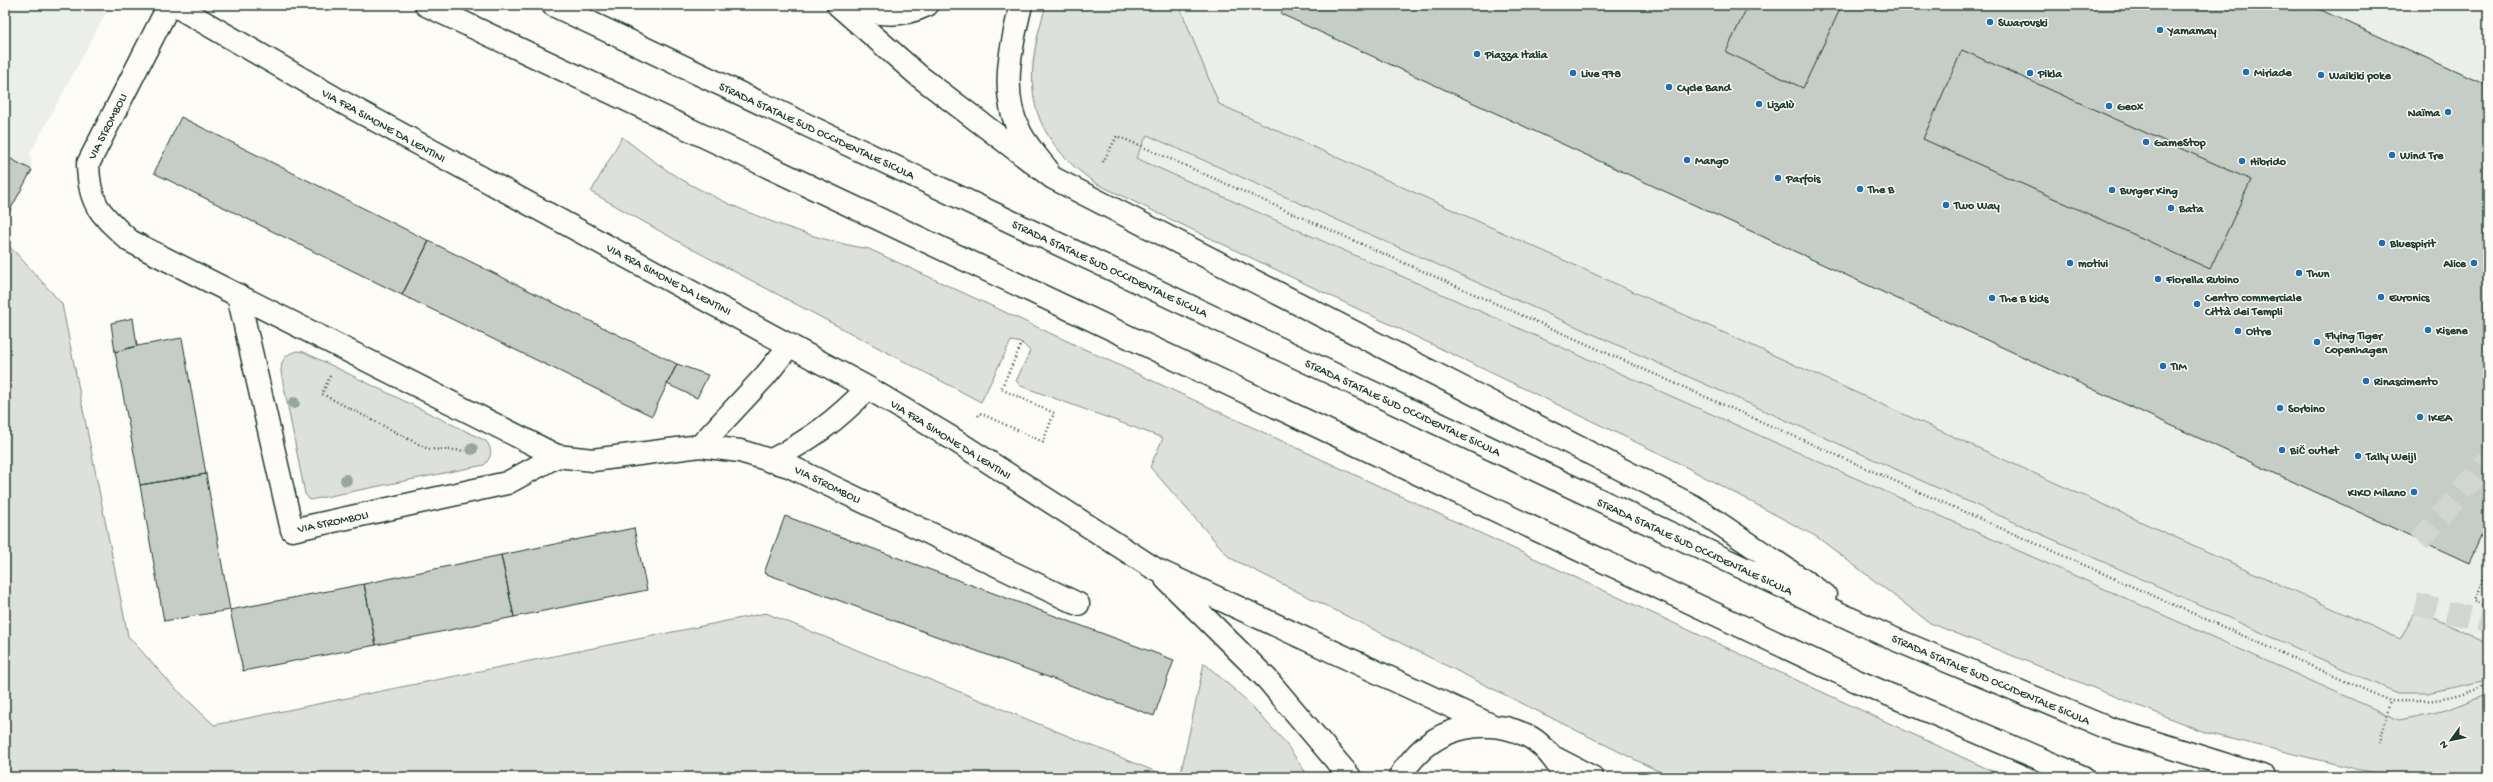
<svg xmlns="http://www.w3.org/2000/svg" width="2493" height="782" font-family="'Gochi Hand',sans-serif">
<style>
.built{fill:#eceee9}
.green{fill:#dde0db;stroke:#7e8e88}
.building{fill:#c6cdc7;stroke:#1f3d34}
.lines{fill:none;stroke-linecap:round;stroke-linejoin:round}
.minor-tunnel{stroke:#d1d6d0;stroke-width:22;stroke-dasharray:22 11;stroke-linecap:butt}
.minor-casing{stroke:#1f3d34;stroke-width:25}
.major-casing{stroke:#1f3d34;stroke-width:25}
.path{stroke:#1f3d34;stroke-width:2.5;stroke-dasharray:1 3;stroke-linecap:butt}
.minor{stroke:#fdfcf7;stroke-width:22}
.major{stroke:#fdfcf7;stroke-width:22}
.tree{fill:#98a59e}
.poi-dot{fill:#1f6fb2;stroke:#fdfcf7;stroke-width:1.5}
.labels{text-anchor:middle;stroke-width:3;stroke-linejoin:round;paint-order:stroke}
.poi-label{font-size:12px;font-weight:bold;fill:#1f3d34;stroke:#fdfcf7;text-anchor:start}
.street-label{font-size:12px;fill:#1f3d34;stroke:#fdfcf7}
</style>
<rect width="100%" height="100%" fill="#fdfcf7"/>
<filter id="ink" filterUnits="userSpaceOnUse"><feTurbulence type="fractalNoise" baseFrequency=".025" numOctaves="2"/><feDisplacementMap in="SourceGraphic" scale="8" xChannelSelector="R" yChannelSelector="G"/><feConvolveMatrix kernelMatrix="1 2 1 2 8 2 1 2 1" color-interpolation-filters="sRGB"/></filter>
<g filter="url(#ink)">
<path class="built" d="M5,5H110L30,154L32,170L5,223Z
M1046,5H2488V777H2405L2360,770L2207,733L1930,623L1817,537L1669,458L1095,183L1074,168L1057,149L1044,127L1036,106L1032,85L1031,63L1035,41Z"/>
<path class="green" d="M1046,5H1179L1219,104L2400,639L2417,610L2488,644L2487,680L2428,693H2397L1147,135L1136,158L2399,720L2447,710L2488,694V777H2405L2360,770L2207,733L1930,623L1817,537L1669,458L1095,183C1025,132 1022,84 1046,5Z
M622,137C638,149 654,162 671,173C724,206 807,239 869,249L2005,777H1670L1230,558L1150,467L1163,438L1021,386L1016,381L1030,351L1022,343L1011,341L981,402L688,247L591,192Z
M5,243L17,254L62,304L128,636L173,686L214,725L766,613L1169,777H5Z
M297,351L304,352L486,441C493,450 492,457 484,465L310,500L305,494L281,372C281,360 285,354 297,351Z
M1204,663L1245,699L1284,741L1309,777H1180Z"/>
<path class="building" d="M1285,5H2310L2488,86V521L2469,563L1281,14Z
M1748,5H1842L1803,88L1726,52Z
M1962,50L2251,180L2210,269L1923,139Z
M181,117L429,241L402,295L154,173Z
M7,157L32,170L9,212L5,210V160Z
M429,241L677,364L652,416L402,295Z
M133,318L137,346L115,352L111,323Z
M182,338L206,474L140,485L115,352L137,346Z
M677,364L708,375L697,398L667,384Z
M206,474L230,610L164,621L140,485Z
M785,516L1174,660L1154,716L764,573Z
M634,528L647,590L514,617L501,555Z
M501,555L514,617L376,645L364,584Z
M364,584L376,645L243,671L230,610Z"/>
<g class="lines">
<path class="minor-tunnel" d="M2419,542L2488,460
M2415,604L2488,622"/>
<g class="minor-casing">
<path id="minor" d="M169,5L88,164C89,206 101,214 130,241L557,456L593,460L700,446L740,451L789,466L1078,604
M174,5L342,102L868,388L950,437L1155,569L1491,725
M852,5C876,16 903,17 927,5
M1021,5C1011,46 999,95 1021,134C1028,147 1038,158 1047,169
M238,295L292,530L507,483L557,456
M700,446L766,375L790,345
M770,461C811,439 835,422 868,388
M1166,579L1267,679L1350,777
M1555,758L1592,777
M1400,777C1402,771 1408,765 1412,760C1440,726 1486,717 1526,735C1543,743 1556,761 1565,777"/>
</g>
<g class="major-casing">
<path id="major" d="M426,5L1857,681L2083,777
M553,5L1887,636L2105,727L2265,777
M838,5L919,76L1053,178L1693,506L1825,595"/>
</g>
<path class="path" d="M1103,162L1117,136L1141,146L2390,701C2429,702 2452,701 2488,684
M330,376L322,394L428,449L473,451
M978,416L980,413L1043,442L1054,413L1001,389L1022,343
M2488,568L2474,600L2488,607
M2380,743L2390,701"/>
<use href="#minor" class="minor"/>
<use href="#major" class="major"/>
</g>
<g class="tree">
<circle cx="294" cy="403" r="6"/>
<circle cx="472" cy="449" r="6"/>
<circle cx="346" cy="480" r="6"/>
</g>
</g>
<g class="poi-dot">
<circle cx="1990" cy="22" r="4"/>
<circle cx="2160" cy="30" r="4"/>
<circle cx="1477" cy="54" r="4"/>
<circle cx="2246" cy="72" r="4"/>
<circle cx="1573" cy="73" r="4"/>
<circle cx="2030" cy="73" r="4"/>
<circle cx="2321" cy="75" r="4"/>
<circle cx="1669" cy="87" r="4"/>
<circle cx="1759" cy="104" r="4"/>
<circle cx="2109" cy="106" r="4"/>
<circle cx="2448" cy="112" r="4"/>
<circle cx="2146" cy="142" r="4"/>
<circle cx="2392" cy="155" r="4"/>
<circle cx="1687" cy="160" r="4"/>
<circle cx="2242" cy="161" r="4"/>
<circle cx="1778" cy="178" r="4"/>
<circle cx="1860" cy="189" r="4"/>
<circle cx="2112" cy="190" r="4"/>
<circle cx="1946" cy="205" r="4"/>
<circle cx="2171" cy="208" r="4"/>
<circle cx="2382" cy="243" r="4"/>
<circle cx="2070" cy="263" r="4"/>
<circle cx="2474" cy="263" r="4"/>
<circle cx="2299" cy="273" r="4"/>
<circle cx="2158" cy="279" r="4"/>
<circle cx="2381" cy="297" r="4"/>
<circle cx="1992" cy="298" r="4"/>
<circle cx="2197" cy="304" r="4"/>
<circle cx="2428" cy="330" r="4"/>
<circle cx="2238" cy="331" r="4"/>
<circle cx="2317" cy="342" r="4"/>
<circle cx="2163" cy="366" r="4"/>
<circle cx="2366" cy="381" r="4"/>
<circle cx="2280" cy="408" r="4"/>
<circle cx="2420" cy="417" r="4"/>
<circle cx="2282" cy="450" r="4"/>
<circle cx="2358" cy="456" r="4"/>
<circle cx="2414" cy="492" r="4"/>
</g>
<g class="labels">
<g class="poi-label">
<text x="1998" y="26">Swarovski</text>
<text x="2168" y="34">Yamamay</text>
<text x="1485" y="58">Piazza Italia</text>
<text x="2254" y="76">Miriade</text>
<text x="1581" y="77">Live 978</text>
<text x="2038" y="77">Pikla</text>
<text x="2329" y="79">Waikiki poke</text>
<text x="1677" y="91">Cycle Band</text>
<text x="1767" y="108">Lizalù</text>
<text x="2117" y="110">Geox</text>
<text x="2440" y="116" text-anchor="end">Naïma</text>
<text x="2154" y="146">GameStop</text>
<text x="2400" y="159">Wind Tre</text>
<text x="1695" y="164">Mango</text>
<text x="2250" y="165">Hibrido</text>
<text x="1786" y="182">Parfois</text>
<text x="1868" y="193">The B</text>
<text x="2120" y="194">Burger King</text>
<text x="1954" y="209">Two Way</text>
<text x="2179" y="212">Bata</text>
<text x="2390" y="247">Bluespirit</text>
<text x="2078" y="267">motivi</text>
<text x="2466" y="267" text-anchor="end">Alice</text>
<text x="2307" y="277">Thun</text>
<text x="2166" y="283">Fiorella Rubino</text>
<text x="2205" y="301">Centro commerciale<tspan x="2205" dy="14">Città dei Templi</tspan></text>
<text x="2389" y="301">Euronics</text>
<text x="2000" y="302">The B kids</text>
<text x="2436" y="334">Kisene</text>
<text x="2246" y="335">Oltre</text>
<text x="2325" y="339">Flying Tiger<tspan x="2325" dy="14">Copenhagen</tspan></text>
<text x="2171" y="370">TIM</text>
<text x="2374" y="385">Rinascimento</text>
<text x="2288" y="412">Sorbino</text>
<text x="2428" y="421">IKEA</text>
<text x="2290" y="454">Bič outlet</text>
<text x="2366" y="460">Tally Weijl</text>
<text x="2406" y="496" text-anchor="end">KIKO Milano</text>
</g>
<g class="street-label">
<text transform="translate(384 125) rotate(29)" y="4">VIA FRA SIMONE DA LENTINI</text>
<text transform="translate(107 126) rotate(-63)" y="4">VIA STROMBOLI</text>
<text transform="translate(817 130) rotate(25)" y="4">STRADA STATALE SUD OCCIDENTALE SICULA</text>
<text transform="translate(1110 268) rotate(25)" y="4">STRADA STATALE SUD OCCIDENTALE SICULA</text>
<text transform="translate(669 279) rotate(28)" y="4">VIA FRA SIMONE DA LENTINI</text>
<text transform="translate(1403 407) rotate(25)" y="4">STRADA STATALE SUD OCCIDENTALE SICULA</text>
<text transform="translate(951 439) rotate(32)" y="4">VIA FRA SIMONE DA LENTINI</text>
<text transform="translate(828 484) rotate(26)" y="4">VIA STROMBOLI</text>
<text transform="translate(333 521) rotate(-12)" y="4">VIA STROMBOLI</text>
<text transform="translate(1695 546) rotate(25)" y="4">STRADA STATALE SUD OCCIDENTALE SICULA</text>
<text transform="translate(1991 679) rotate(23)" y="4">STRADA STATALE SUD OCCIDENTALE SICULA</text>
</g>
</g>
<rect width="2493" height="782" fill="none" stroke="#fdfcf7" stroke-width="20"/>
<rect x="10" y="10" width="2473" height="762" fill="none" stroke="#1f3d34" stroke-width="1.5" filter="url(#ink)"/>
<g transform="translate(2451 740) rotate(237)" stroke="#fdfcf7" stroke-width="3" paint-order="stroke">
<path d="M0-3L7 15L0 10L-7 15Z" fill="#1f3d34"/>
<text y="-6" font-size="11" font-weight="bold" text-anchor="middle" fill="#1f3d34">N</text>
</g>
</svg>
